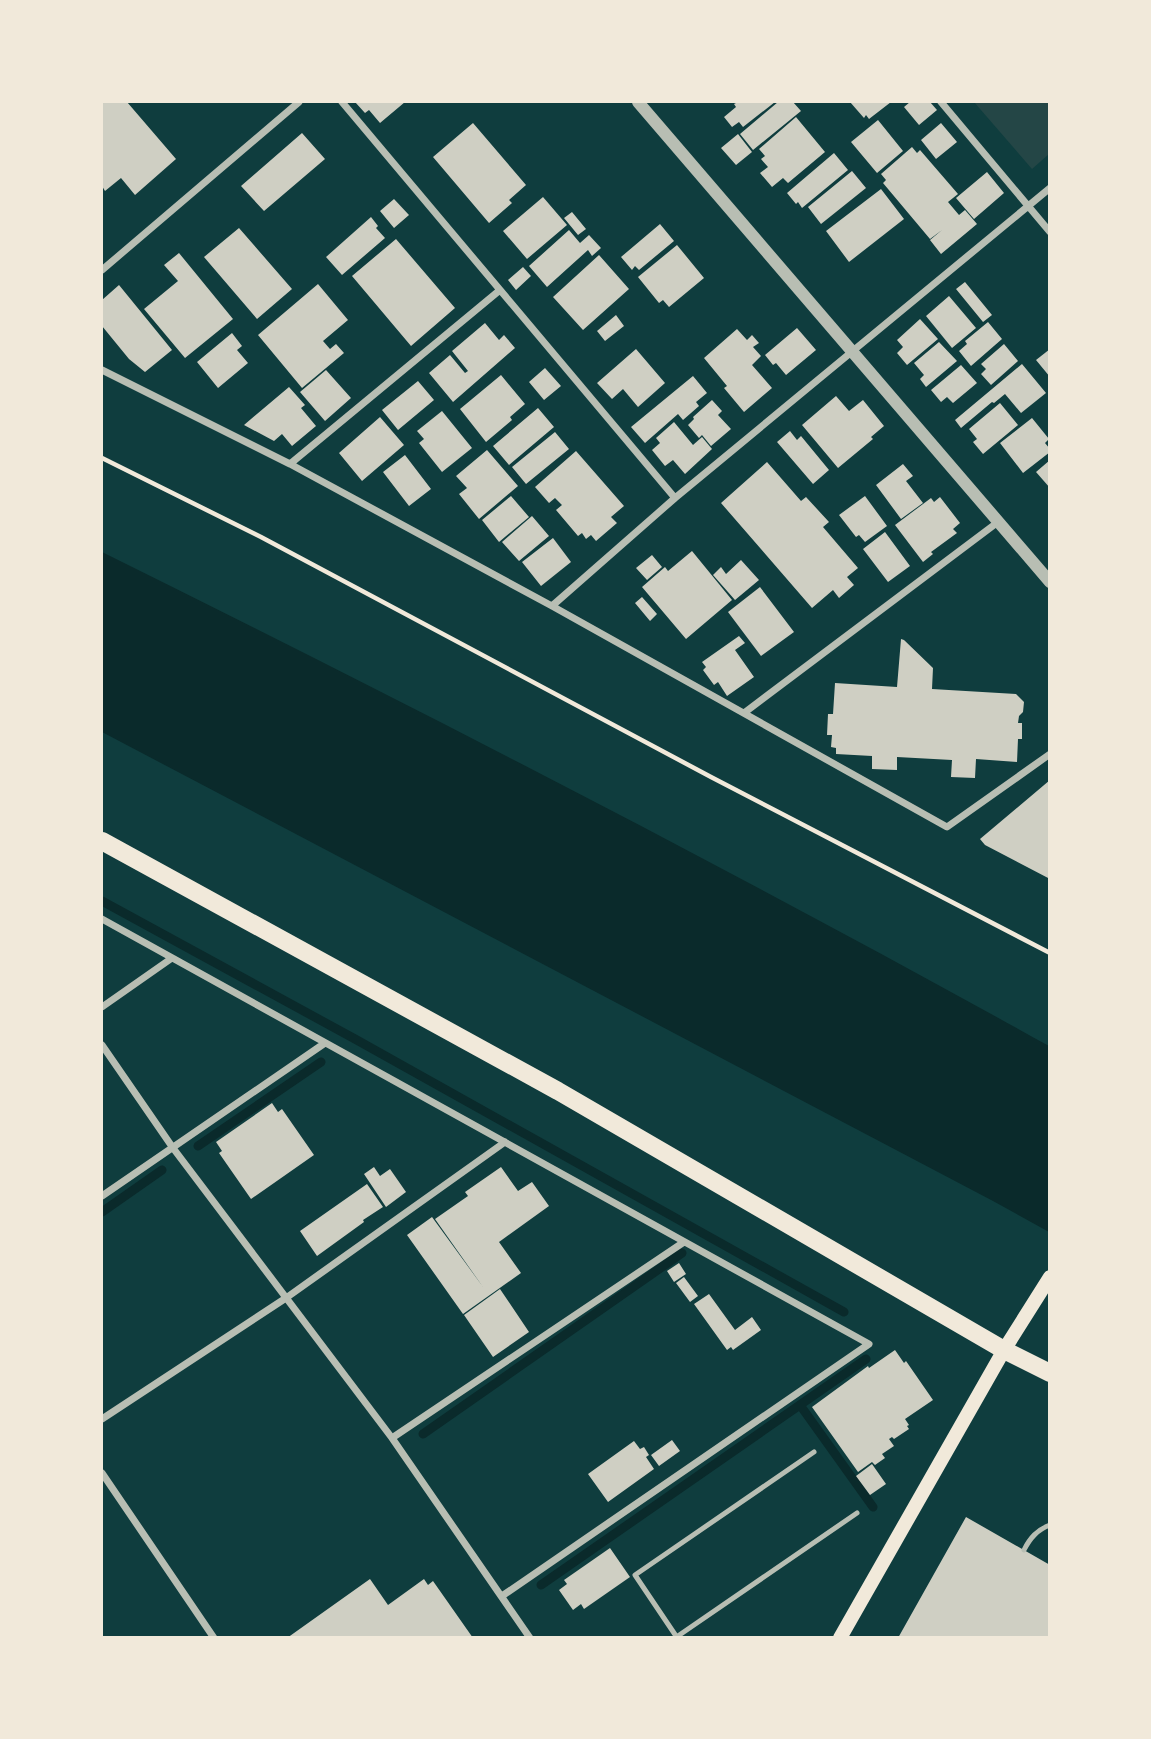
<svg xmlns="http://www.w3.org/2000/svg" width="1151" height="1739" font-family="'Nunito Sans',sans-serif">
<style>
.green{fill:#244646}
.water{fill:#0a2a2b}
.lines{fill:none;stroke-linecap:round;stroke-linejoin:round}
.stream{stroke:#0a2a2b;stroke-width:9}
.building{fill:#cfcfc3}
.path{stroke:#f1e9da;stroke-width:4.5}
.service{stroke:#b8beb3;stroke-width:5}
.minor{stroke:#b8beb3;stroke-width:7}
.tertiary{stroke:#b8beb3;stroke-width:12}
.secondary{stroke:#f1e9da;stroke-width:14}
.primary{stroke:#f1e9da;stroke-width:18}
</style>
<rect width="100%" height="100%" fill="#0f3d3e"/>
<path class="green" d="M974,102H1049V154L1032,169Z"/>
<path class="water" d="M102,552C421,710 738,873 1049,1046V1232L993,1201L102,732Z"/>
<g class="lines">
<path class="stream" d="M102,901L355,1039L844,1312
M198,1146L321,1062
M102,1212L162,1170
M800,1405L873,1507
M423,1434L682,1253
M541,1585L866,1359"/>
</g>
<path class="building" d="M102,102H127L176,159L135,195L121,178L105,191L102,186Z
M355,102H405L380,123L369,110L365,113Z
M738,102H775L743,127L739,122L732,127L724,117L736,107L734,104Z
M778,102H793L801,111L753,150L740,134Z
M850,102H891L869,119L866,115L864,118Z
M910,102H930L937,110L919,125L904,107Z
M796,117L825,152L788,183L783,178L772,187L760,173L768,167L761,159L765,156L759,149Z
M878,120L903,151L877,173L851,142Z
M473,123L526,185L509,200L512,203L489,223L433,157Z
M941,123L957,142L936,159L921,140Z
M302,133L325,159L264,211L241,186Z
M738,134L752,152L736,165L721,148Z
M912,147L917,153L920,150L958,194L948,202L959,215L965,210L977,224L941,254L930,240L942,230L930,239L883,183L886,180L881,174Z
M834,153L848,170L802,208L798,202L796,204L787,193Z
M852,171L866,188L821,224L808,207Z
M987,172L1004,193L974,219L956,198Z
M881,189L904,219L849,262L826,231Z
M543,197L567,225L527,259L503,231Z
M394,199L409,215L394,228L380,211Z
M572,212L586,229L578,235L564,218Z
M371,217L378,226L376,228L385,238L342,275L326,257Z
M660,224L674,241L639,270L635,266L632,270L621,257Z
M239,228L292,289L257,319L204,257Z
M569,230L580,243L589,235L601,248L592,256L588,250L547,287L529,266Z
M396,239L455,308L411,346L352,276Z
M677,245L704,278L669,307L663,300L659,303L638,277Z
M179,253L233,319L185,358L144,309L178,281L164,265Z
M599,255L629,289L583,330L553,297Z
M523,267L531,276L516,290L508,280Z
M965,282L992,315L983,322L956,289Z
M318,284L348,320L323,341L330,349L336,344L344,353L302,388L258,335Z
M119,285L172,350L145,372L129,359L102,326V300Z
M949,296L976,328L952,348L926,316Z
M616,315L624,326L605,341L597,331Z
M920,319L938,339L907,365L897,353L903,347L897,340Z
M988,322L1002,339L971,366L959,351L967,344L965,341Z
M485,323L499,340L504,335L515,348L453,402L429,373L450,355L465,373L468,371L452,351Z
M797,328L816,350L786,375L776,363L773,365L765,355Z
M737,329L747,340L752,335L759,343L753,347L761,356L752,365L772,388L744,412L724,388L727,386L704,358Z
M232,333L242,346L237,350L248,363L218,388L197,362Z
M939,342L957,361L926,387L920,379L924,375L914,363Z
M1004,344L1018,361L991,385L981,374L986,369L981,364Z
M636,349L665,383L638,407L623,389L612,399L597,383Z
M1050,349V377L1036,360Z
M1022,364L1046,393L1021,413L1005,394L994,403L992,402L961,428L955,420Z
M961,365L977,383L953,403L947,397L941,402L931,390Z
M545,368L561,386L544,400L529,382Z
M326,370L351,398L325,421L300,392Z
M501,375L525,404L510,417L512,420L486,442L460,409Z
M693,376L707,393L696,402L699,406L683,420L678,414L645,443L631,427Z
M418,381L434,400L398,430L382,410Z
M289,387L305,405L301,408L316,426L292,446L282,434L274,441L244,425Z
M836,396L849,411L863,400L884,426L871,437L873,439L838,468L802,425Z
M712,400L722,411L718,415L731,429L711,446L702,435L699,438L688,425L694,419L693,417Z
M1000,403L1018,425L983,454L973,442L977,439L969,429Z
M538,408L554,427L509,465L493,446Z
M442,411L472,448L442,472L419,443L424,439L417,431Z
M380,417L404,445L362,481L339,453Z
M1032,418L1049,439L1045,443L1050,449V452L1023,473L1000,443Z
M674,422L693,445L702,437L712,449L685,474L673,460L665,466L652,450L660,443L656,438Z
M790,431L797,440L801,436L829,470L813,484L777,442Z
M555,432L569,449L526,484L512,467Z
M487,450L518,486L479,519L459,494L467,488L456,476Z
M576,451L624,506L611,517L617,523L596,541L591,535L586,539L582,533L578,536L556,510L562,505L555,498L549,503L535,487Z
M405,455L431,489L409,506L383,472Z
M1050,460V488L1036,472Z
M767,462L801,501L806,497L829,522L823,527L858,568L847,577L854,585L839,598L833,590L812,608L721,503Z
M903,464L913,476L906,481L923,503L901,519L876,485Z
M511,496L529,517L499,542L482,520Z
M865,496L887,526L865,542L859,535L856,537L839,515Z
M940,497L960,523L953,529L957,533L931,552L933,554L923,562L895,525L931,498L934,502Z
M532,516L549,536L519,561L502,542Z
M885,532L910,566L888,582L863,549Z
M553,538L571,562L541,586L522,562Z
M692,551L732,600L686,639L642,587L665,567L668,571Z
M652,555L662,567L647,580L636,568Z
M741,560L759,580L735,600L713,575L721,567L726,574Z
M760,587L794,632L761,656L728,612Z
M642,597L657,614L650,621L635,603Z
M739,636L745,643L735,650L754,677L727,696L718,682L714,685L703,670L706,667L702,662Z
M901,639L904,640L933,668L932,689L1016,694L1024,702L1023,712L1019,716L1018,723H1022V739H1018L1017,762L976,759L975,778L951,777L952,760L897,757V770L872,769V756L836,754V748L831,747L832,735H827L828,714H833L835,683L897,687Z
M1050,780V879L985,845L980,839Z
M272,1103L278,1112L282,1109L314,1155L251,1199L219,1153L222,1151L216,1142Z
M374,1167L380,1176L390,1169L406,1192L386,1207L364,1174Z
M501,1167L518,1191L532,1182L549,1206L499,1242L521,1273L463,1314L407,1235L432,1217L483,1287L435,1219L468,1196L465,1192Z
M367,1184L383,1207L363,1220L364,1222L317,1256L300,1231Z
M679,1263L686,1274L674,1282L667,1271Z
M684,1277L698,1296L690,1302L676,1283Z
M500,1289L529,1332L493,1357L464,1315Z
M709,1294L735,1330L752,1317L761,1330L733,1350L731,1347L727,1350L694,1304Z
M895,1350L904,1363L906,1361L933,1400L905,1419L909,1425L907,1426L909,1429L894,1439L892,1437L889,1439L894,1446L882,1454L885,1458L875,1465L872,1462L858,1472L812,1407L868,1366L869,1368Z
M672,1440L680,1451L659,1466L651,1455Z
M634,1441L640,1449L644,1447L649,1455L646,1457L654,1469L608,1502L588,1474Z
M872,1464L886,1484L870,1495L856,1476Z
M966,1517L1050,1565V1638H898Z
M610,1548L630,1577L584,1609L581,1604L573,1610L559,1590L567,1584L564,1580Z
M370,1579L388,1605L424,1579L428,1585L433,1581L473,1638H287Z"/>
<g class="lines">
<path class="path" d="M102,458L261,537L711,777L1050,953"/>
<path class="service" d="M1024,1550C1030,1538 1037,1530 1050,1525
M676,1636L635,1575L814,1452
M675,1638L857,1513"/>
<path class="minor" d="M342,102L675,498
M941,102L1050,232
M102,270L299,102
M102,370L290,464L552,606L947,827L1050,754
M290,464L500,290
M552,606L675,498L1050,188
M744,713L998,522
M102,919L869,1344L502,1596
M102,1007L172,958
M102,1045L173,1148L392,1438L530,1638
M102,1196L325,1043
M102,1419L286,1298L505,1142
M392,1438L684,1242
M102,1473L214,1638"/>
<path class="tertiary" d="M638,102L1050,582"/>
<path class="secondary" d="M840,1638L1004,1350L1050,1277"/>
<path class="primary" d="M102,841L558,1091L1004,1350L1050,1373"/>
</g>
<rect width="1151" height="1739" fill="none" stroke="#f1e9da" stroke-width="206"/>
</svg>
